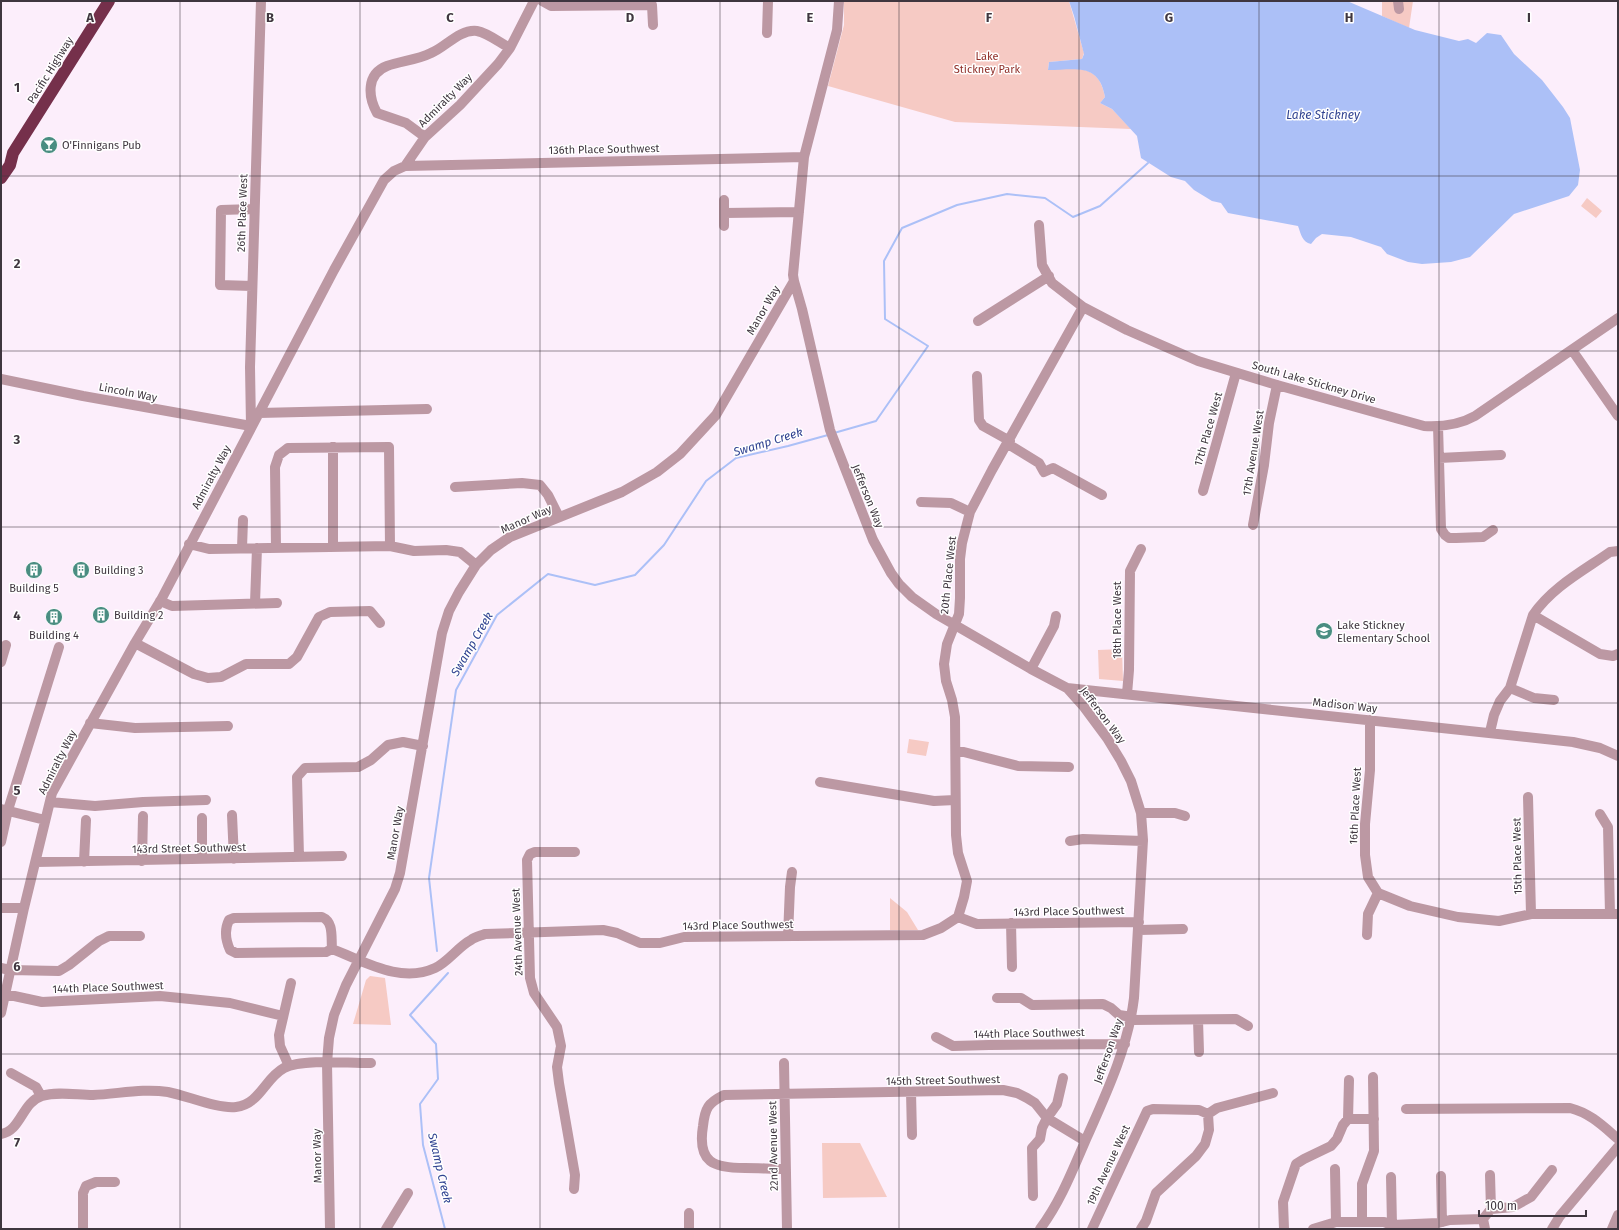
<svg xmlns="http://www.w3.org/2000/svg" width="1619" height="1230" font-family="'Fira Sans',sans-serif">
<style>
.green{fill:#f6cac4}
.water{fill:#acc0f7}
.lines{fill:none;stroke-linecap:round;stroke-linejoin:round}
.stream{stroke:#acc0f7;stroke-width:2}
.minor{stroke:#bc98a3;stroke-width:10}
.highway{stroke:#75304b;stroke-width:12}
.grid{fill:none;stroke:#3f363f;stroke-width:1;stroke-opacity:0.55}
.labels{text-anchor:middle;stroke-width:3;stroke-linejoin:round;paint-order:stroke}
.park-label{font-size:11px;fill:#90302a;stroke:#fff}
.street-label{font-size:11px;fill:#3f363f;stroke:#fff}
.poi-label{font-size:11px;fill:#3f363f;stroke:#fff;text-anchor:start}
.water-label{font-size:12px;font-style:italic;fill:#304391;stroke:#fff}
.grid-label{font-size:13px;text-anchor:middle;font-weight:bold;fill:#3f363f;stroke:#fff;stroke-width:3;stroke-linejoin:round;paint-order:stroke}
</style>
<rect width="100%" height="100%" fill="#fceefb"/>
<path class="green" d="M844,1H1069L1084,53L1082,59L1049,62L1048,69C1075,69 1099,62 1105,97L1100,103L1112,109L1131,129L955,122L828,86L844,25Z
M1382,1H1413L1409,28L1382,16Z
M1587,198L1602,211L1596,218L1581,206Z
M1122,649L1123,681L1099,679L1098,650Z
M909,739L929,742L926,756L907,753Z
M890,898L907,912L918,930H890Z
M370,976L385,978L391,1025L353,1024L366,980Z
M822,1143H860L887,1197L823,1198Z"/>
<path class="water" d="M1069,1H1347L1415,30L1459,41L1468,39L1476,43L1487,33L1501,35L1514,54L1542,80L1563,107L1570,118L1580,170L1578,185L1569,196L1514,214L1470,257L1451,262L1422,264L1408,262L1387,254L1381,247L1351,237L1322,234L1316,238L1311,244C1302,242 1301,234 1298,226L1228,213L1221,203L1212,201L1194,190L1185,181L1171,177L1141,158L1137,136L1112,109L1100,103L1105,97C1099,62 1075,70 1048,70L1049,62L1082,59L1084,54L1074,16Z"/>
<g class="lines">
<path class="stream" d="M834,433L876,421L928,346L885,319L884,261L902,228L957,205L1007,194L1045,198L1073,217L1100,206L1148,163
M437,951L429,878L456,690L497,615L548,574L595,585L635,575L664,545L706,481L736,458L788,446L828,435
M445,1229L423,1145L420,1104L438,1079L436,1044L410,1015L448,973"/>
<path class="minor" d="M542,1L551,6L652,5L653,25
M1398,1L1399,9
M767,33L768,1
M425,137L406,123L377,113C368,97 366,74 387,66C401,61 417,60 431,53C446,47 459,29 477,31C488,33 500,43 510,48
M405,166L804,157
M724,200V226
M724,213L799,212
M1039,225L1042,265L1052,283L1083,307L1127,330L1198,361L1277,385L1424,426C1443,427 1459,425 1475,416L1618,318
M794,281L802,309L830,430L873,540L891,573L899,584L912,597L936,614L1031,669L1067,688L1084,707L1107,738L1121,761L1131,781L1141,813L1143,840L1134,998C1128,1047 1107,1092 1087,1137C1073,1169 1061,1201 1040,1229
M252,286L220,285L221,210L254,209
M978,321L1049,276
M1572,350L1618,416
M977,376L979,420L983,426L1010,441
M1,379L83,396L251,426L250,367L261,1
M259,413L427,409
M1438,426L1441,529L1445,535L1449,538H1456L1483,537L1493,530
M1008,444L1039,463L1044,472L1053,468L1102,495
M333,447V547
M1439,458L1501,455
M455,487L522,483L540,485L548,495L559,517
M1203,491L1236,373
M921,502L951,503L970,512
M1253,525L1264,465L1269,423L1277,385
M189,544L209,549L390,546L414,551L446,550L460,552L476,565
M242,548L243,520
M276,548L275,467L279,455L288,448L389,447L390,546
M160,601L172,606L277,603
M255,603L257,548
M1533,615L1600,654L1613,656L1618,654
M135,643L194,674L208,678L221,677L246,664H289L297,657L319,617L330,612L370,611L380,623
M1,662L6,645
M1031,669L1054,626L1056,616
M1067,688L1573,742L1600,748L1618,756
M1510,688L1534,698L1554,700
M1127,694L1129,670L1130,571L1141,549
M1370,720V770L1365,824V855L1368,877L1378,893
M90,723L135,728L228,726
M1490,732L1494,715L1500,701L1510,688L1533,615C1552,587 1583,571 1610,552L1618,551
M956,750L1018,766L1069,767
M820,782L934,801L955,800
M1528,797L1531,914
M50,802L95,806L143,802L206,800
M1,809L45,820
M1141,813H1175L1185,816
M1600,814L1608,827L1610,914
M232,815L234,859
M202,818V859
M1070,841L1083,839L1143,841
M1,842L8,810L59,647
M299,857L297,777L305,768L358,767L371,760L388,745L403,742L423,746
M142,861L143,816
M36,862L342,856
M84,862L86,820
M1378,893L1410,906L1458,917L1499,921L1531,914H1618
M1,908H24
M958,917L964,897L967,881L958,853L956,835L955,717L952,700L946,681L944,664L947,644L959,614L960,598V559L962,543L970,512L992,470L1083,307
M1011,923L1012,967
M1139,930L1183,929
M1367,935L1368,914L1378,893
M788,936L790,887L792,872
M332,949C331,937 334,922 322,917L234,918L229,920C224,930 226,941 230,950L236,953L326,952L332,949C364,961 400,984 435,968C448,962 459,946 471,940C475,937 480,936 485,934L603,930L617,933L640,943H660L684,937L923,935L941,928L958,917L977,924L1139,922
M1,968L10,970L59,971L69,965L99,941L109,936H140
M5,994L42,1002L160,996L230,1003L283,1016
M997,998H1021L1032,1005L1103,1004L1111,1008L1119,1015L1132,1017
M1,1013L24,908L52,793L135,643L162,598L334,270L384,180L394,171L405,166L425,137L460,105L498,64L510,48L534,1
M1132,1020L1236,1019L1248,1026
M1198,1020L1199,1052
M936,1037L953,1046L989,1045L1125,1044
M784,1063L787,1229
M289,1066L280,1046L279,1035L291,983
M11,1073L36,1087L41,1096
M911,1092L912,1135
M1406,1109L1570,1108C1590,1113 1603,1126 1618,1139
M1348,1119H1374
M1,1134C21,1131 22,1102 42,1096C57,1091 77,1095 93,1095C118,1094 143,1088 168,1092C188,1096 217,1109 236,1107C260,1104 265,1078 284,1068C301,1059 351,1063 371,1063
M786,1169C772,1169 759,1168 745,1168C714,1168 697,1163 703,1126C705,1108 708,1103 724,1095L1003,1090L1017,1093L1027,1098L1035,1103L1047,1118L1085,1141
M1335,1169L1336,1222
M1490,1175L1491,1209
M1441,1176L1442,1222
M1391,1177L1392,1225
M574,1189L575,1175L559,1083L557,1067L561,1046L557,1027L534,993L530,978L527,860L530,854L535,852H575
M1033,1196L1032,1148L1040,1139L1042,1128L1047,1118L1057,1104L1063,1078
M689,1213V1229
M1483,1219L1485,1229
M1362,1222V1184L1374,1151L1373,1077
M83,1229V1193L86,1186L96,1182H115
M330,1229L327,1063L329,1038L334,1015L346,985L395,889L400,873L442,633L449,611L459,592L476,565L491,550L510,537L622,492L657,472L680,454L716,415L794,281L793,275L804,157L837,30L839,1
M386,1229L408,1193
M1092,1229L1147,1111L1153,1109L1199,1110L1208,1114L1217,1108L1273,1093
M1141,1229L1146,1221L1156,1193L1196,1156L1205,1144L1209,1130L1208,1114
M1284,1229L1283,1202L1296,1164L1304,1159L1331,1146L1337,1139L1343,1125L1348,1119L1349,1080
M1313,1229L1336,1222H1384L1392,1225L1438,1223L1450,1220L1483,1219L1491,1209L1513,1207L1531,1197L1552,1170
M1552,1229L1560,1216L1618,1147
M1612,1229L1618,1215"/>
<path class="highway" d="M1,178L10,165L13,153L109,1"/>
</g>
<path class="grid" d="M180,1V1229M360,1V1229M540,1V1229M720,1V1229M899,1V1229M1079,1V1229M1259,1V1229M1439,1V1229M1,176H1618M1,351H1618M1,527H1618M1,703H1618M1,879H1618M1,1054H1618"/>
<defs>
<g id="bar-disc" transform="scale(0.9)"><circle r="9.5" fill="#498d81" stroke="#fff"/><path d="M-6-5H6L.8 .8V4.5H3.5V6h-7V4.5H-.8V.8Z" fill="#fff"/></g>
<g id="building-disc" transform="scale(0.9)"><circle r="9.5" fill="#498d81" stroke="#fff"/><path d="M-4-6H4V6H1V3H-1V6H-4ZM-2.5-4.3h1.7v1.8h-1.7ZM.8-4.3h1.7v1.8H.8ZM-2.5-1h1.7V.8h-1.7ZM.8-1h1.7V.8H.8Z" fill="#fff"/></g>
<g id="school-disc" transform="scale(0.9)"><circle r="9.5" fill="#498d81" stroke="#fff"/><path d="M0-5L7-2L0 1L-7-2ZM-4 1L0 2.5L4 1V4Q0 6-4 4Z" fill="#fff"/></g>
</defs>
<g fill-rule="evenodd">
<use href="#bar-disc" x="49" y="145"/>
<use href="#building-disc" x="34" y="570"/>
<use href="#building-disc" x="81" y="570"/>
<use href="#building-disc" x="101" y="615"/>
<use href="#building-disc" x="54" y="617"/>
<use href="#school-disc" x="1324" y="631"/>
</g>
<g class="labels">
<g class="park-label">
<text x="987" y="60">Lake<tspan x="987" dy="13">Stickney Park</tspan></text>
</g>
<g class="street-label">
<text transform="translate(50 70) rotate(-58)" y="4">Pacific Highway</text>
<text transform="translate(445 100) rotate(-45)" y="4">Admiralty Way</text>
<text transform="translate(604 149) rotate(-1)" y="4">136th Place Southwest</text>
<text transform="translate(242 213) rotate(-88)" y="4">26th Place West</text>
<text transform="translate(763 310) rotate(-60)" y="4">Manor Way</text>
<text transform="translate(1314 382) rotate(16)" y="4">South Lake Stickney Drive</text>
<text transform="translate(128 392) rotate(11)" y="4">Lincoln Way</text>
<text transform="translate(1208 429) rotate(-74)" y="4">17th Place West</text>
<text transform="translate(1253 453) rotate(-81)" y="4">17th Avenue West</text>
<text transform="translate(211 477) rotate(-62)" y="4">Admiralty Way</text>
<text transform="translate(868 496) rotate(68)" y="4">Jefferson Way</text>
<text transform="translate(526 519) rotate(-24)" y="4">Manor Way</text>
<text transform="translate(948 575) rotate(-84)" y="4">20th Place West</text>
<text transform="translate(1117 620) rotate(-90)" y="4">18th Place West</text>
<text transform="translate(1345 705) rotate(6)" y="4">Madison Way</text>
<text transform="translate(1103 715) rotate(53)" y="4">Jefferson Way</text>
<text transform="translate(57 762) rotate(-63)" y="4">Admiralty Way</text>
<text transform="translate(1355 806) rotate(-87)" y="4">16th Place West</text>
<text transform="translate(395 833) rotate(-80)" y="4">Manor Way</text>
<text transform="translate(189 848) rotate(-1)" y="4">143rd Street Southwest</text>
<text transform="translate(1517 856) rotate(-91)" y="4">15th Place West</text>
<text transform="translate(1069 911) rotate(-1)" y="4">143rd Place Southwest</text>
<text transform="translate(738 925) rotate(-1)" y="4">143rd Place Southwest</text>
<text transform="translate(517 932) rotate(-92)" y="4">24th Avenue West</text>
<text transform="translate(108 987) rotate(-2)" y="4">144th Place Southwest</text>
<text transform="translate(1029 1033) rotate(-1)" y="4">144th Place Southwest</text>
<text transform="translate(1108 1051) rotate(-71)" y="4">Jefferson Way</text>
<text transform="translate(943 1080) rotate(-1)" y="4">145th Street Southwest</text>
<text transform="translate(773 1146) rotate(-91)" y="4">22nd Avenue West</text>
<text transform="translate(317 1156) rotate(-91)" y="4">Manor Way</text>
<text transform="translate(1108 1165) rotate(-65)" y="4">19th Avenue West</text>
</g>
<g class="poi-label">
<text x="62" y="149">O'Finnigans Pub</text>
<text x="94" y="574">Building 3</text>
<text x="34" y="592" text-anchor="middle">Building 5</text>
<text x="114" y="619">Building 2</text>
<text x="1337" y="629">Lake Stickney<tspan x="1337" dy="13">Elementary School</tspan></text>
<text x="54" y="639" text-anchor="middle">Building 4</text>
</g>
<g class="water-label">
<text x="1323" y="119">Lake Stickney</text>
<text transform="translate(768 442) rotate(-17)" y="4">Swamp Creek</text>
<text transform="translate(472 644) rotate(-60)" y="4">Swamp Creek</text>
<text transform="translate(440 1168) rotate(77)" y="4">Swamp Creek</text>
</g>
</g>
<g class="grid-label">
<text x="90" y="22">A</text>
<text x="270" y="22">B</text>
<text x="450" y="22">C</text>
<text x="630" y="22">D</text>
<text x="810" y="22">E</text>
<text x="989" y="22">F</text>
<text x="1169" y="22">G</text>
<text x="1349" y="22">H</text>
<text x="1529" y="22">I</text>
<text x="17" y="92">1</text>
<text x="17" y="268">2</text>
<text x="17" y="444">3</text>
<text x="17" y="620">4</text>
<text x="17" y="795">5</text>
<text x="17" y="971">6</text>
<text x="17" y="1147">7</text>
</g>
<rect width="1619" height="1230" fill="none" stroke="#3f363f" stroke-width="4"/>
<path d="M1479 1210v6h107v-6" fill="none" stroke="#3f363f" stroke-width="2"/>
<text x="1485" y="1210" font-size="12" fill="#3f363f" stroke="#ffffff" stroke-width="3" paint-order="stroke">100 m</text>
</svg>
